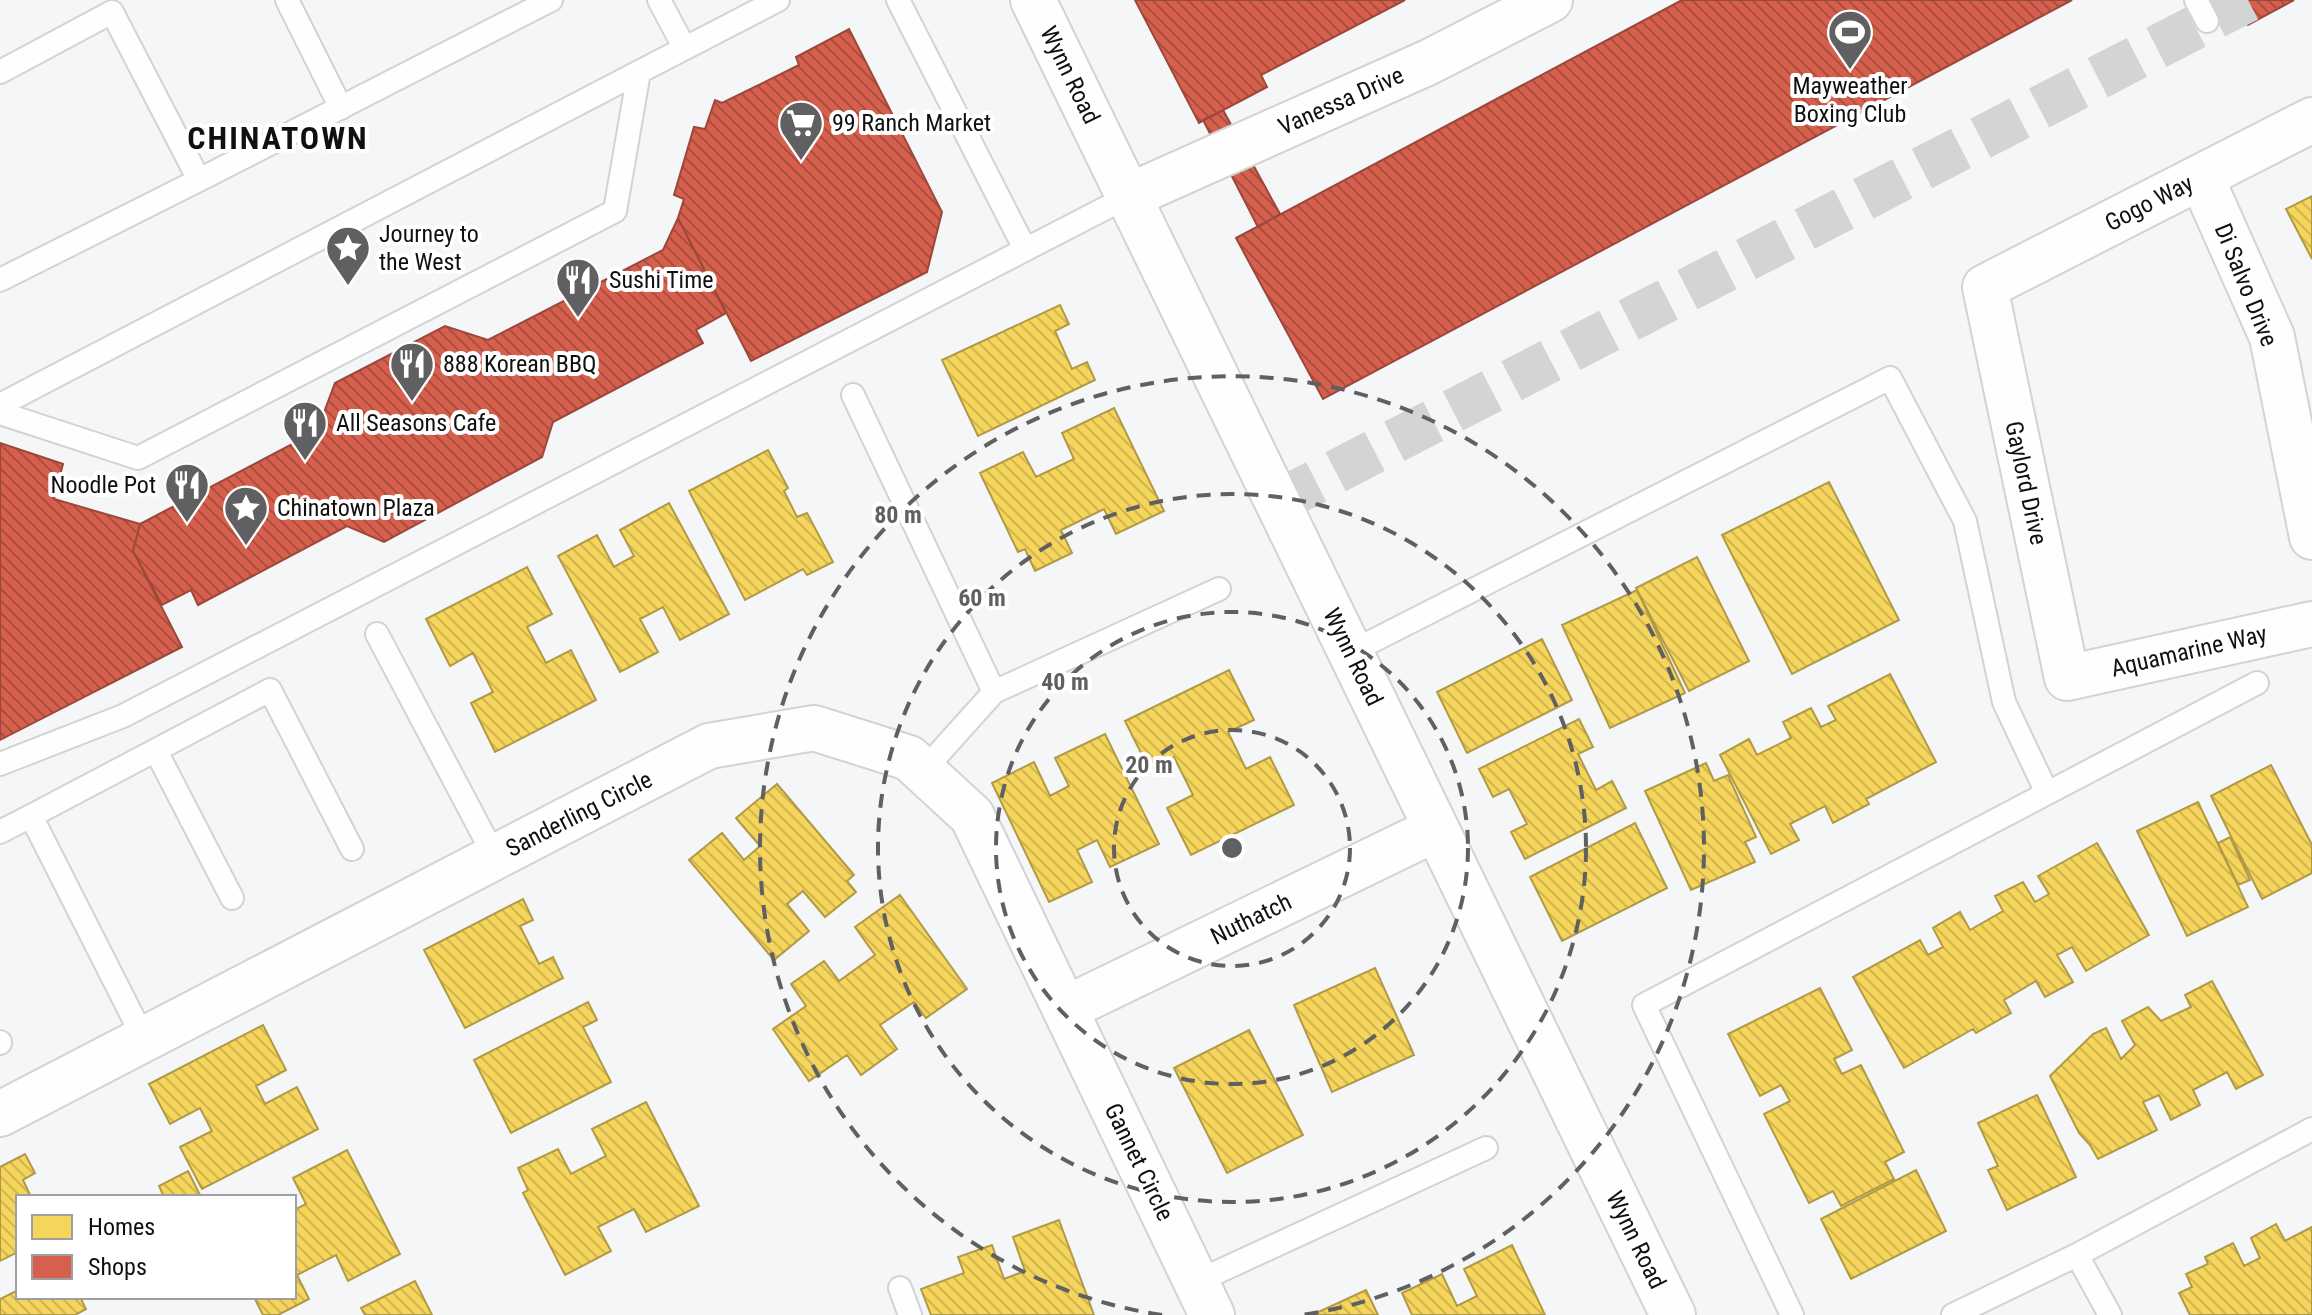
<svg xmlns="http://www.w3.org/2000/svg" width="2312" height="1315" font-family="'Roboto Condensed',sans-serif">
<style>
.homes{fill:url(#homes-back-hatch);stroke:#b19a46;stroke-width:2}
.shops{fill:url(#shops-back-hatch);stroke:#9b483b;stroke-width:2}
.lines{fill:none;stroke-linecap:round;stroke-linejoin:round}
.minor-tunnel{stroke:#d3d4d5;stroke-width:44;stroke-dasharray:44 22;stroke-linecap:butt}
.service-casing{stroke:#d2d3d5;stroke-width:26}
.minor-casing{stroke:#d2d3d5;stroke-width:48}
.tertiary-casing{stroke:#d2d3d5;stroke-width:48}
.service{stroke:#fefefe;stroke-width:22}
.minor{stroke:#fefefe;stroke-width:44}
.tertiary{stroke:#fefefe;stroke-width:44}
.ring{fill:none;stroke:#606062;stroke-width:4;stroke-dasharray:14 10}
.labels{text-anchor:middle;stroke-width:8;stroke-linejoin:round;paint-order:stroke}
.street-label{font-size:24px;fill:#101011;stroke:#fff}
.poi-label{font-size:24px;fill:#101011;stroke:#fff;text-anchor:start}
.district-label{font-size:32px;font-weight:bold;letter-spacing:2px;fill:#101011;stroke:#fff}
.centre{fill:#606062;stroke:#fff;stroke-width:4}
.ring-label{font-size:24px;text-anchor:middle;font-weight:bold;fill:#606062;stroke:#fff;stroke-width:8;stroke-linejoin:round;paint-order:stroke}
</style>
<defs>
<pattern id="homes-back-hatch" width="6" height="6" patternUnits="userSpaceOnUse" patternTransform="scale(2)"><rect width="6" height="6" fill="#f6d55c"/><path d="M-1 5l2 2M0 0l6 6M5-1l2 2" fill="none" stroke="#d2b64f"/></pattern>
<pattern id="shops-back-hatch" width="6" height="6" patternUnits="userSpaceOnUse" patternTransform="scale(2)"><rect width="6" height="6" fill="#d6604d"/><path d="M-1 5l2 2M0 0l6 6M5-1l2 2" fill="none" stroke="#ac4e3f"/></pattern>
</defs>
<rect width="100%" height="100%" fill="#f5f6f8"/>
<path class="homes" d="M2312,196V259L2286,209Z
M1060,305L1069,324L1055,331L1072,369L1087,362L1095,380L978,436L942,360Z
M1114,408L1164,511L1116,534L1104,509L1061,530L1072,553L1035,571L1025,549L1018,552L980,473L1023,452L1036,477L1074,459L1062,433Z
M768,450L788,488L784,491L797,517L807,513L833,562L807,575L803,569L745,600L689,491Z
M1829,482L1899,620L1792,674L1722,535Z
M669,503L729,614L680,640L663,607L640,619L658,652L620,672L558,556L597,535L614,567L634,556L620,530Z
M1697,557L1749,661L1689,691L1636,588Z
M527,567L552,614L527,627L546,663L571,650L596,700L495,752L471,703L493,692L473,653L450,666L426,619Z
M1637,590L1685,693L1610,728L1562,625Z
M1542,639L1572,700L1467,753L1437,692Z
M1229,670L1254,720L1228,732L1246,769L1270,757L1294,805L1191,855L1167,808L1193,795L1174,757L1149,769L1125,721Z
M1890,674L1936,762L1866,799L1869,804L1833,823L1825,806L1790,824L1799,840L1771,854L1720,755L1749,739L1757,755L1791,738L1783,722L1811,708L1821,727L1836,720L1828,706Z
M1579,719L1593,747L1578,754L1596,790L1612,781L1626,808L1525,859L1511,832L1527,824L1509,789L1493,797L1479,769Z
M1105,734L1159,844L1110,867L1097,840L1077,850L1092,882L1049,902L992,783L1034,762L1050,796L1069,786L1055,758Z
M1706,763L1714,781L1728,775L1756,837L1745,842L1755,862L1691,890L1645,791Z
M2271,765L2312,845V873L2262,899L2211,796Z
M777,784L854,875L847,881L856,892L825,917L803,891L787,904L809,931L774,960L689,860L722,833L744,860L760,846L736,818Z
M2198,802L2248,907L2187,936L2137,831Z
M1635,823L1667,888L1562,941L1530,877Z
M2230,837L2250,880L2238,885L2218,843Z
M2097,843L2149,935L2086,971L2072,947L2057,955L2073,982L2045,997L2036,981L2004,1000L2011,1013L1976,1033L1973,1029L1904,1068L1853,977L1920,940L1928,955L1943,947L1933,928L1960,912L1970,930L2003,911L1995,896L2023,882L2035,902L2049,894L2038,876Z
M900,895L967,989L926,1018L914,1002L880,1025L897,1049L861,1075L847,1055L809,1081L773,1029L806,1006L791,984L824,961L839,981L875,955L855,927Z
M523,899L533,920L520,926L539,964L553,957L563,978L465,1028L424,950Z
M1375,968L1414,1055L1332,1092L1294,1005Z
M2212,981L2263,1075L2236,1089L2227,1072L2193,1090L2200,1105L2171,1120L2159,1095L2143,1102L2157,1130L2098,1159L2090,1145L2079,1133L2050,1076L2093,1034L2106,1028L2121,1059L2135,1045L2122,1021L2148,1007L2161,1021L2191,1007L2185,995Z
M1820,988L1852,1050L1834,1059L1842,1074L1861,1065L1904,1152L1885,1162L1894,1179L1841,1206L1833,1191L1809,1203L1764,1114L1790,1101L1781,1085L1760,1096L1728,1034Z
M588,1002L597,1020L583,1027L611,1082L511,1133L474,1060Z
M263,1025L286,1070L256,1086L265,1104L297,1087L318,1129L202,1189L180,1147L212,1131L200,1108L170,1124L149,1084Z
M1249,1030L1303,1135L1227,1173L1174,1068Z
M2037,1095L2076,1177L2007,1210L1988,1170L1998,1166L1978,1123Z
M646,1102L699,1206L646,1232L634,1209L598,1227L611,1251L565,1275L523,1193L528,1190L518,1168L558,1149L571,1174L606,1156L592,1129Z
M347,1150L400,1254L348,1281L336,1255L297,1275L309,1299L278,1315H263L254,1297H294V1210L306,1204L293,1178Z
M25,1154L35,1173L23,1180L31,1197H18V1252L0,1261V1167Z
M1916,1170L1946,1231L1851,1279L1821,1219Z
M188,1171L201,1197H164L159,1186Z
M1059,1220L1094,1315H931L921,1289L964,1273L958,1257L992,1245L1004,1279L1025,1271L1013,1237Z
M2276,1224L2285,1241L2312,1227V1315H2190L2179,1293L2192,1287L2186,1274L2208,1264L2205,1257L2233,1243L2244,1266L2260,1258L2251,1238Z
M1512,1245L1545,1315H1412L1402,1293L1442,1274L1457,1306L1477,1296L1464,1269Z
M415,1281L432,1315H365L361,1308Z
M18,1290V1297H80L86,1309L75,1315H0V1299Z
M1366,1290L1378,1315H1312Z"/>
<path class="shops" d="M1135,0H1405L1261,75L1267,87L1199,123Z
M1682,0H2072L1323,399L1236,238Z
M2235,0H2294L2248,25Z
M849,29L942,212L927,272L751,361L678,218L684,199L674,195L694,127L705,129L715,100L722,103L799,65L796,57Z
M1223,110L1280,214L1258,227L1203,120Z
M678,218L726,313L696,330L703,343L553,422L542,457L384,542L347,526L198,605L191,590L162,605L133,551L140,524L317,431L335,383L445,326L488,340L663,250Z
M0,443L63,464L54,499L140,524L133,551L182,647L0,740Z"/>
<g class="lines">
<path class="minor-tunnel" d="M1277,502L2248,0"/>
<g class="service-casing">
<path id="service" d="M287,0L341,108
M659,0L684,47
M898,0L1025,249
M2196,0L2207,21
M0,72L112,12L199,180L0,280
M199,180L551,0
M853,395L994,692
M0,405L639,72
M0,413L138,458L615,211L639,72L778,0
M377,634L495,857
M1351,652L1890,378L1965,521L2004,702L2047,793
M156,751L232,898
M0,764L123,716L1129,196
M923,771L994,692L1219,589
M0,832L31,816
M144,1039L31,816L270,690L352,849
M0,1042V1043
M2077,1255L2312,1129
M1196,1282L1486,1148
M900,1288L910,1315
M1792,1315L1644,1005L2257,683
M1953,1315L2077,1255L2110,1315"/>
</g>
<g class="minor-casing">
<path id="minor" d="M2312,120L1985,287L2067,678L2312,624
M2201,177L2272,337L2312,537
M1129,196L1429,62L1550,0
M1065,1009L1436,829
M0,1114L709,746L814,728L909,758L972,816L1212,1315"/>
</g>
<g class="tertiary-casing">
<path id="tertiary" d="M1033,0L1673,1315"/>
</g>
<use href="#service" class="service"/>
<use href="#minor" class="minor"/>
<use href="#tertiary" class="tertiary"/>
</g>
<g class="ring">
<circle cx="1232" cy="848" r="118"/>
<circle cx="1232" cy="848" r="236"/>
<circle cx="1232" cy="848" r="354"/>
<path d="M1162 1315A472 472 0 1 1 1302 1315"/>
</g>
<defs>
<g id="stadium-pin" transform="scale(2.3)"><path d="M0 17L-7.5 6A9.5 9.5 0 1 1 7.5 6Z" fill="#606062" stroke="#fff"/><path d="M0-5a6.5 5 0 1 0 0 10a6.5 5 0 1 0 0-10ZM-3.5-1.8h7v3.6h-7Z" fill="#fff"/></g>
<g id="supermarket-pin" transform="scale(2.3)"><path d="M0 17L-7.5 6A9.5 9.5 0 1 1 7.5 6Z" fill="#606062" stroke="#fff"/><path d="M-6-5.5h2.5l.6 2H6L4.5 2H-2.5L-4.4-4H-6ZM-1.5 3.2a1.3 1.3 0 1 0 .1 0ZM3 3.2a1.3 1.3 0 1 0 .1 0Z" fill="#fff"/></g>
<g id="sight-pin" transform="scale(2.3)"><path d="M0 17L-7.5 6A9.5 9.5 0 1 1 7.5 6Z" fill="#606062" stroke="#fff"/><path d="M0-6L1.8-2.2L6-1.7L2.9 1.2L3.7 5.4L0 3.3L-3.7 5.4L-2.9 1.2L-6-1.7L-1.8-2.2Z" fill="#fff"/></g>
<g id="restaurant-pin" transform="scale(2.3)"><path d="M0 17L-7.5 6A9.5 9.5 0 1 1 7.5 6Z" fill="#606062" stroke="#fff"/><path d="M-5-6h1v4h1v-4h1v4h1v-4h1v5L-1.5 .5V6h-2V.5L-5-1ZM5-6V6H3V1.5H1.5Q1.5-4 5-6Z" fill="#fff"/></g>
</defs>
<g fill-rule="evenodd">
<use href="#stadium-pin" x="1850" y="32"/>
<use href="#supermarket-pin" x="801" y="123"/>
<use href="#sight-pin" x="348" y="248"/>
<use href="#restaurant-pin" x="578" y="280"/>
<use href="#restaurant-pin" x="412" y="364"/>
<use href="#restaurant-pin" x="305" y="423"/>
<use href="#restaurant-pin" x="187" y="485"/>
<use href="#sight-pin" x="246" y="508"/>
</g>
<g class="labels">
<g class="street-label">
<text transform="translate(1070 75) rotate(64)" y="8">Wynn Road</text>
<text transform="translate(1341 101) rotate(-24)" y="8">Vanessa Drive</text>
<text transform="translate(2149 203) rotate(-27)" y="8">Gogo Way</text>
<text transform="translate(2246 285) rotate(68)" y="8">Di Salvo Drive</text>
<text transform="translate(2026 483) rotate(78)" y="8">Gaylord Drive</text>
<text transform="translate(2189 651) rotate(-13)" y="8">Aquamarine Way</text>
<text transform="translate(1353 657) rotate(64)" y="8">Wynn Road</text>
<text transform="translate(579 814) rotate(-27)" y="8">Sanderling Circle</text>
<text transform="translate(1251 919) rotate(-26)" y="8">Nuthatch</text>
<text transform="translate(1139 1162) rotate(64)" y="8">Gannet Circle</text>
<text transform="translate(1636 1240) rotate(64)" y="8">Wynn Road</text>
</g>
<g class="poi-label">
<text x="1850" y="94" text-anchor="middle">Mayweather<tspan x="1850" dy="28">Boxing Club</tspan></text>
<text x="832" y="131">99 Ranch Market</text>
<text x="379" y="242">Journey to<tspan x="379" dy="28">the West</tspan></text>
<text x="609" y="288">Sushi Time</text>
<text x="443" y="372">888 Korean BBQ</text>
<text x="336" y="431">All Seasons Cafe</text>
<text x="156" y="493" text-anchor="end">Noodle Pot</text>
<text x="277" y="516">Chinatown Plaza</text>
</g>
<g class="district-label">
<text x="278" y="149">CHINATOWN</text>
</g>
</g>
<circle cx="1232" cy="848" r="12" class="centre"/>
<g class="ring-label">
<text x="898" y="523">80 m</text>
<text x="982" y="606">60 m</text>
<text x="1065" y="690">40 m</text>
<text x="1149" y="773">20 m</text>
</g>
<rect x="16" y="1195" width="280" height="104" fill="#ffffff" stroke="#9f9fa0" stroke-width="2"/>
<rect x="32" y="1215" width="40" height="24" fill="#f6d55c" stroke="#9f9fa0" stroke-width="2"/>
<text x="88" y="1235" font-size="24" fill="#101011">Homes</text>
<rect x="32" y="1255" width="40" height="24" fill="#d6604d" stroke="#9f9fa0" stroke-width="2"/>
<text x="88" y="1275" font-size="24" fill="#101011">Shops</text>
</svg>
